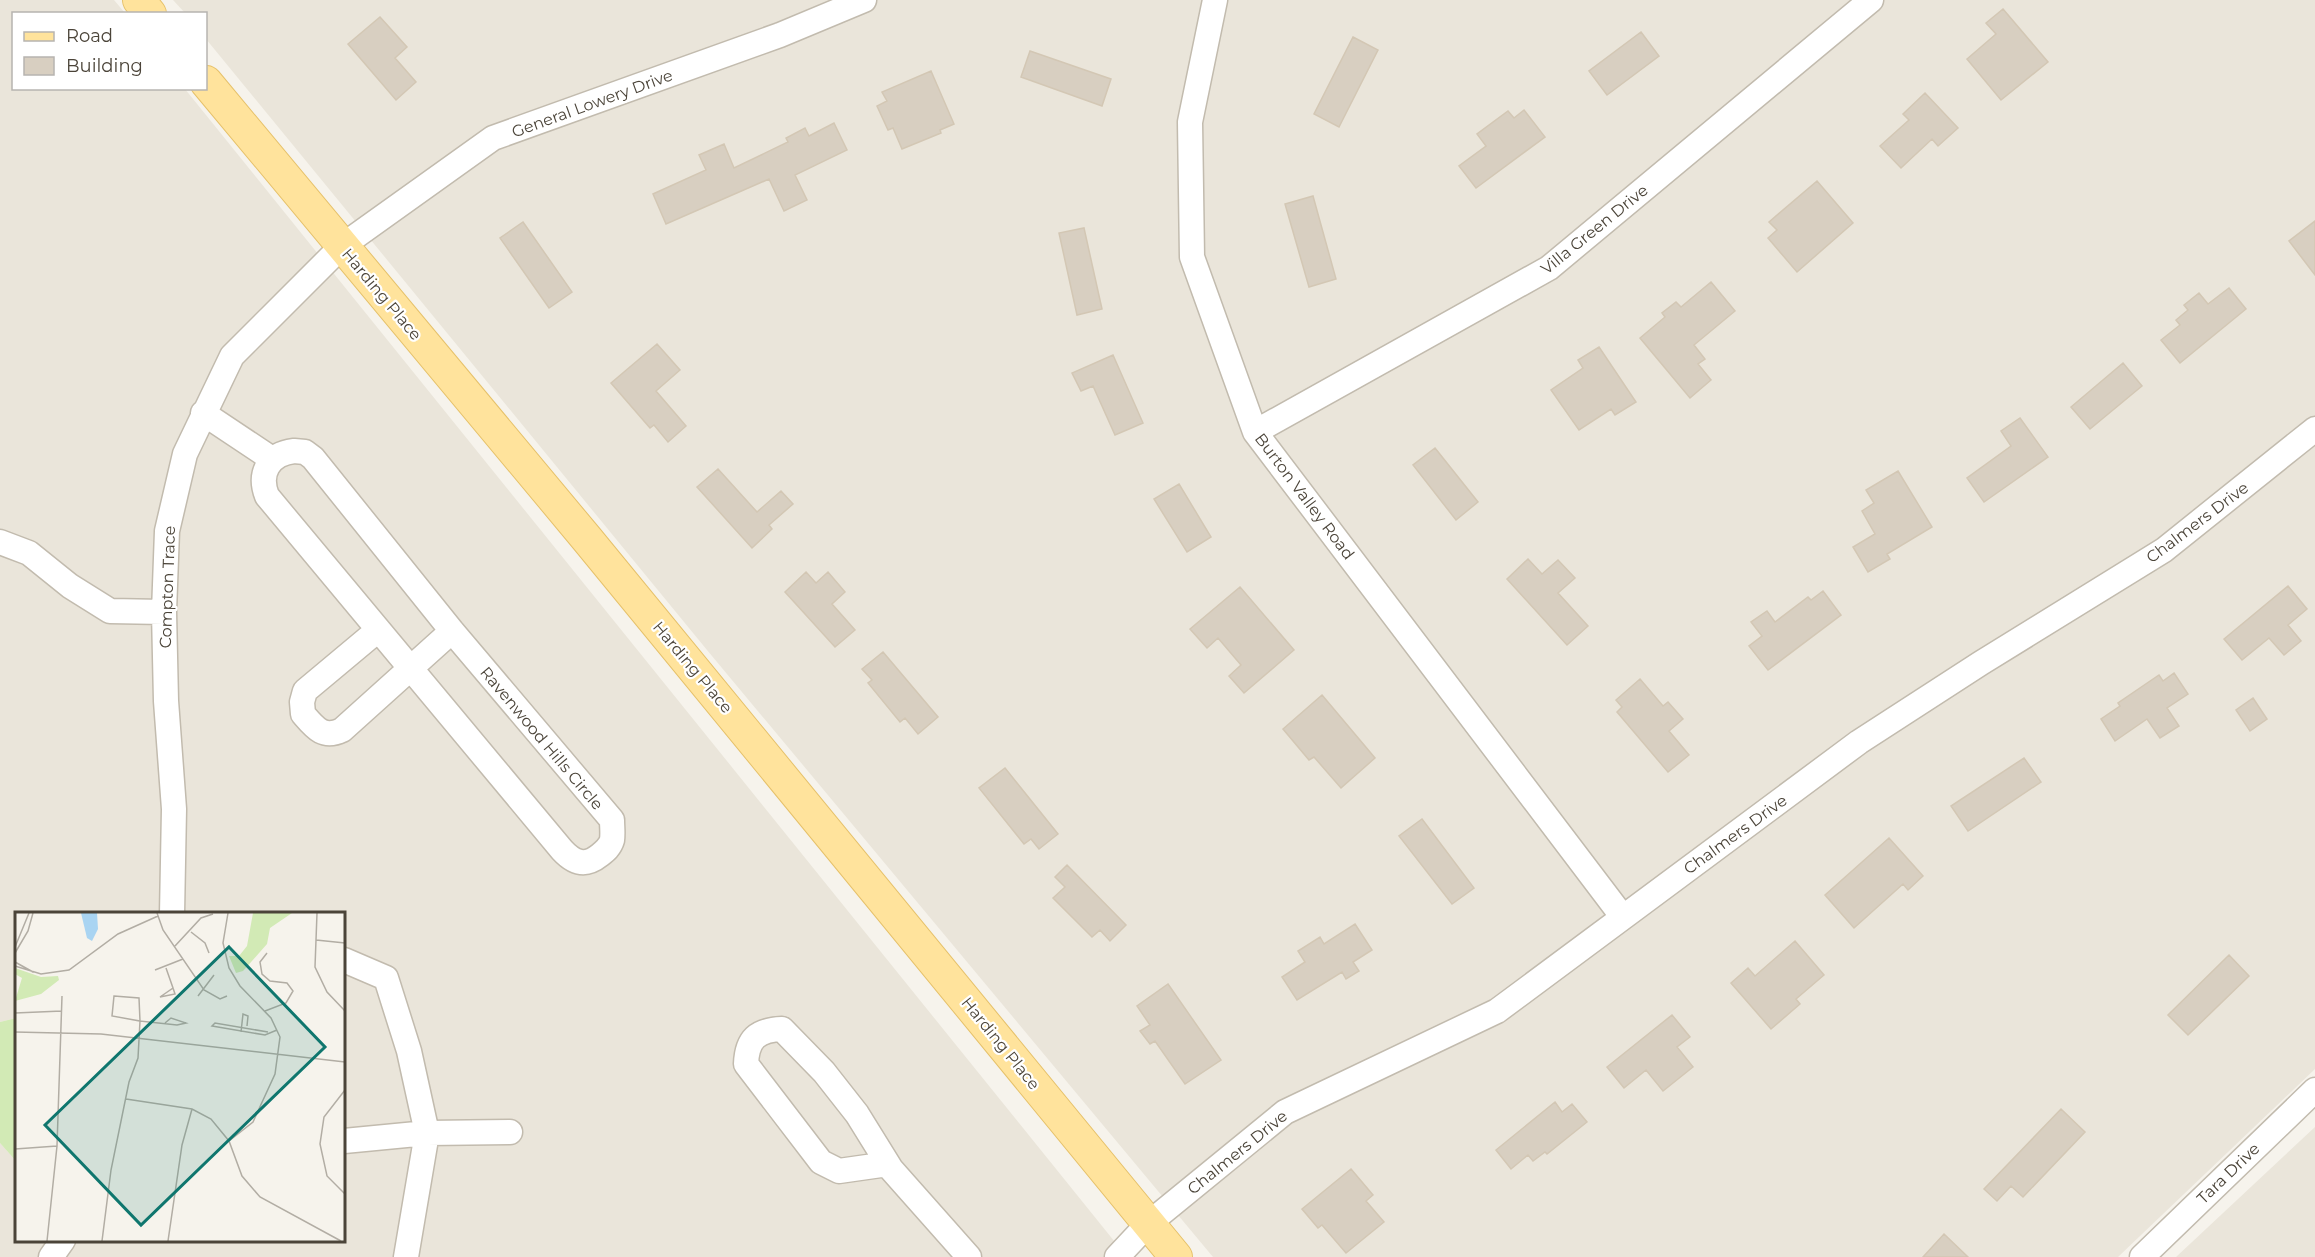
<svg xmlns="http://www.w3.org/2000/svg" width="2315" height="1257" font-family="Montserrat,sans-serif">
<style>
.residential{fill:#eae5da}
.green{fill:#d2eab5}
.building{fill:#d8cfc1;stroke:#d3c7b4;stroke-width:1.5}
.lines{fill:none;stroke-linecap:round;stroke-linejoin:round}
.minor-casing{stroke:#c2bbae;stroke-width:27}
.major-casing{stroke:#e6c16a;stroke-width:34}
.minor{stroke:#fff;stroke-width:24}
.major{stroke:#ffe39c;stroke-width:32}
.labels{text-anchor:middle;stroke-width:4.5;stroke-linejoin:round;paint-order:stroke}
.street-label{font-size:16px;fill:#4b4439;stroke:#fff}
.inset-road{fill:none;stroke:#b2ada4;stroke-width:1.5}
.view{fill:#0f766e;fill-opacity:0.15;stroke:#0f766e;stroke-width:3}
.inset-edge{fill:none;stroke:#4b4439;stroke-width:3}
</style>
<rect width="100%" height="100%" fill="#f6f3ec"/>
<path class="residential" d="M0,0H114L125,13L14,14V88L185,89L1127,1257H0V1143L16,1161V1240H344V914H16V1018L0,1022Z
M173,0H2315V1069L2118,1257H1213L707,650L206,39V14L185,13Z
M2315,1127V1257H2176Z"/>
<path class="green" d="M16,1018V1161L0,1143V1022Z"/>
<path class="building" d="M2003,9L2048,62L2001,100L1967,59L1996,34L1986,23Z
M380,17L407,47L395,58L416,82L396,100L348,44Z
M1641,32L1659,56L1607,95L1589,71Z
M1353,37L1378,50L1339,127L1314,114Z
M1030,51L1111,79L1102,106L1021,77Z
M931,71L954,124L940,130L941,133L902,149L893,128L888,130L877,106L887,101L882,92Z
M1925,93L1958,128L1938,146L1932,139L1901,168L1880,146L1909,120L1903,114Z
M1524,110L1545,137L1476,188L1459,166L1486,146L1477,134L1508,111L1514,118Z
M834,123L847,150L795,175L807,200L784,211L769,179L666,224L653,194L706,170L699,155L724,144L734,168L788,142L786,138L805,128L809,136Z
M1817,181L1853,223L1797,272L1768,238L1777,230L1769,222Z
M1313,196L1336,279L1309,287L1285,204Z
M2315,221V275L2289,241Z
M523,222L572,292L549,308L500,238Z
M1084,228L1102,309L1077,315L1059,233Z
M1711,282L1735,311L1694,345L1705,359L1698,364L1711,380L1690,398L1640,338L1665,317L1662,313L1676,302L1681,307Z
M2229,288L2246,309L2180,363L2161,340L2180,325L2176,320L2188,310L2184,305L2199,293L2208,304Z
M657,344L680,370L656,391L686,426L668,442L654,425L650,428L611,383Z
M1599,347L1636,402L1615,415L1611,409L1579,430L1551,390L1583,368L1578,360Z
M1113,355L1143,423L1115,435L1093,386L1081,391L1072,373Z
M2123,363L2142,386L2090,429L2071,407Z
M2020,418L2048,457L1984,502L1967,478L2011,446L2001,431Z
M1435,448L1478,502L1456,520L1413,465Z
M718,469L757,512L781,491L793,504L769,525L772,529L752,548L697,487Z
M1898,471L1932,527L1887,554L1890,559L1868,572L1853,547L1875,534L1862,511L1874,503L1866,490Z
M1179,484L1211,537L1187,552L1154,499Z
M1528,559L1542,574L1558,560L1575,578L1558,593L1588,626L1567,645L1507,579Z
M806,572L816,583L828,572L845,592L832,604L855,630L835,647L785,592Z
M2288,586L2307,609L2288,625L2301,641L2284,655L2269,638L2242,660L2224,639Z
M1240,587L1294,650L1244,693L1229,676L1241,665L1218,638L1207,648L1190,629Z
M1823,591L1841,615L1768,670L1749,646L1762,636L1751,622L1767,611L1775,622L1808,597L1811,600Z
M883,652L938,717L918,734L905,718L900,722L868,683L872,680L862,669Z
M2174,673L2188,694L2167,708L2179,726L2160,738L2147,719L2115,741L2101,719L2120,706L2118,703L2159,675L2163,681Z
M1640,679L1663,706L1668,702L1683,719L1669,731L1689,755L1668,772L1617,712L1622,707L1616,700Z
M1322,695L1375,758L1341,788L1314,757L1309,760L1283,729Z
M2253,698L2267,719L2250,731L2236,710Z
M2024,758L2041,782L1968,831L1951,806Z
M1005,768L1058,834L1039,849L1031,839L1024,844L979,788Z
M1422,819L1474,888L1452,904L1399,836Z
M1889,838L1923,876L1908,890L1903,884L1854,928L1825,895Z
M1067,865L1126,925L1110,941L1100,930L1092,937L1053,898L1065,887L1055,877Z
M1355,924L1372,950L1353,962L1359,971L1346,979L1342,972L1297,1000L1282,977L1305,962L1298,951L1320,937L1324,944Z
M1795,941L1824,975L1796,999L1800,1004L1771,1029L1731,983L1748,968L1755,976Z
M2229,955L2249,976L2188,1035L2168,1015Z
M1168,984L1221,1060L1185,1084L1155,1041L1150,1044L1140,1031L1150,1025L1137,1006Z
M1672,1015L1690,1037L1677,1047L1693,1067L1663,1091L1646,1070L1624,1088L1607,1067Z
M1555,1102L1562,1112L1572,1104L1587,1122L1547,1154L1545,1152L1533,1161L1528,1155L1511,1169L1496,1150Z
M2061,1109L2085,1132L2023,1197L2011,1186L1997,1201L1984,1189Z
M1351,1169L1373,1195L1366,1201L1384,1222L1346,1253L1322,1225L1318,1228L1302,1209Z
M1944,1234L1968,1257H1923Z"/>
<g class="lines">
<g class="minor-casing">
<path id="minor" d="M1215,0L1190,122L1192,257L1255,432L1622,916
M203,413L272,459
M1255,432L1549,268L1871,0
M294,451L305,452L313,458L452,631L612,820C612,827 613,833 612,840C610,847 605,851 600,855C585,867 574,863 562,850L267,496C258,473 269,454 294,451Z
M0,542L29,553L70,586L110,611L164,612
M378,630L305,691L302,702L303,714C315,728 323,739 342,730L452,631
M172,914L174,809L166,701L164,612L167,531L185,454L232,356L342,246L493,138L780,35L864,0
M344,960L386,978L409,1051L427,1133L406,1257
M344,1141L427,1133L510,1132
M888,1164L839,1171L821,1162L746,1064C747,1039 757,1030 782,1029L824,1072L857,1114L888,1164L891,1169L969,1257
M51,1257L63,1240
M1117,1257L1148,1224L1285,1112L1497,1011L1859,742L1981,663L2164,550L2315,429
M2142,1257L2315,1090"/>
</g>
<g class="major-casing">
<path id="major" d="M139,0L150,14
M206,82L587,539L1176,1257"/>
</g>
<use href="#minor" class="minor"/>
<use href="#major" class="major"/>
</g>
<g class="labels">
<g class="street-label">
<text transform="translate(592 103) rotate(-20)" y="6">General Lowery Drive</text>
<text transform="translate(1594 229) rotate(-39)" y="6">Villa Green Drive</text>
<text transform="translate(382 294) rotate(50)" y="6">Harding Place</text>
<text transform="translate(1305 496) rotate(53)" y="6">Burton Valley Road</text>
<text transform="translate(2197 522) rotate(-37)" y="6">Chalmers Drive</text>
<text transform="translate(167 587) rotate(-88)" y="6">Compton Trace</text>
<text transform="translate(693 667) rotate(50)" y="6">Harding Place</text>
<text transform="translate(542 738) rotate(50)" y="6">Ravenwood Hills Circle</text>
<text transform="translate(1735 834) rotate(-36)" y="6">Chalmers Drive</text>
<text transform="translate(1001 1043) rotate(51)" y="6">Harding Place</text>
<text transform="translate(1237 1152) rotate(-39)" y="6">Chalmers Drive</text>
<text transform="translate(2228 1173) rotate(-44)" y="6">Tara Drive</text>
</g>
</g>
<g transform="translate(15 912)">
<rect width="330" height="330" fill="#f6f3ec"/>
<path d="M238,1H277L255,16L252,32L228,59L221,61L214,44H224L232,34ZM0,56L26,65L43,64L44,68L26,82L0,89L7,66L0,62Z" fill="#d2eab5"/>
<path d="M66,1H82L83,17L77,29L72,26Z" fill="#a9d4f2"/>
<path class="inset-road" d="M142,1L148,18L189,78L205,87L212,84M213,1L208,31L214,56L225,74L256,106L265,125L260,162L238,210L214,229M302,1L300,55L312,80L330,99M176,20L190,31L194,41M301,28L330,31M160,34L186,6L198,2M0,35L14,1M0,41L13,19L18,1M0,50L18,60M0,54L26,62L54,58L103,22L143,4M151,56L158,76L145,85L160,82L158,76M140,58L168,47M99,84L124,86L125,109L97,104ZM183,84L199,63M250,99L271,91L278,79L272,71L255,69L247,62L245,50L252,41M0,101L47,99M0,120L86,122L330,150M226,120L228,102L233,104L232,114M253,120L200,111L197,114L250,123L262,118M330,178L309,205L305,232L312,264L330,282M111,187L177,197L196,207L214,229L227,264L245,285L326,329M0,237L42,234M32,329L42,234L47,84M87,329L96,258L114,170L123,146L125,109L162,113L171,111L156,106L150,111M153,329L167,233L177,197"/>
<path class="view" d="M214,35L310,135L126,313L30,213Z"/>
<rect width="330" height="330" class="inset-edge"/>
</g>
<rect x="12" y="12" width="195" height="78" fill="#ffffff" stroke="#b7b4b0" stroke-width="1.5"/>
<rect x="24" y="32" width="30" height="9" fill="#ffe39c" stroke="#b7b4b0" stroke-width="1.5"/>
<text x="66" y="42" font-size="18" fill="#4b4439">Road</text>
<rect x="24" y="57" width="30" height="18" fill="#d8cfc1" stroke="#b7b4b0" stroke-width="1.5"/>
<text x="66" y="72" font-size="18" fill="#4b4439">Building</text>
</svg>
